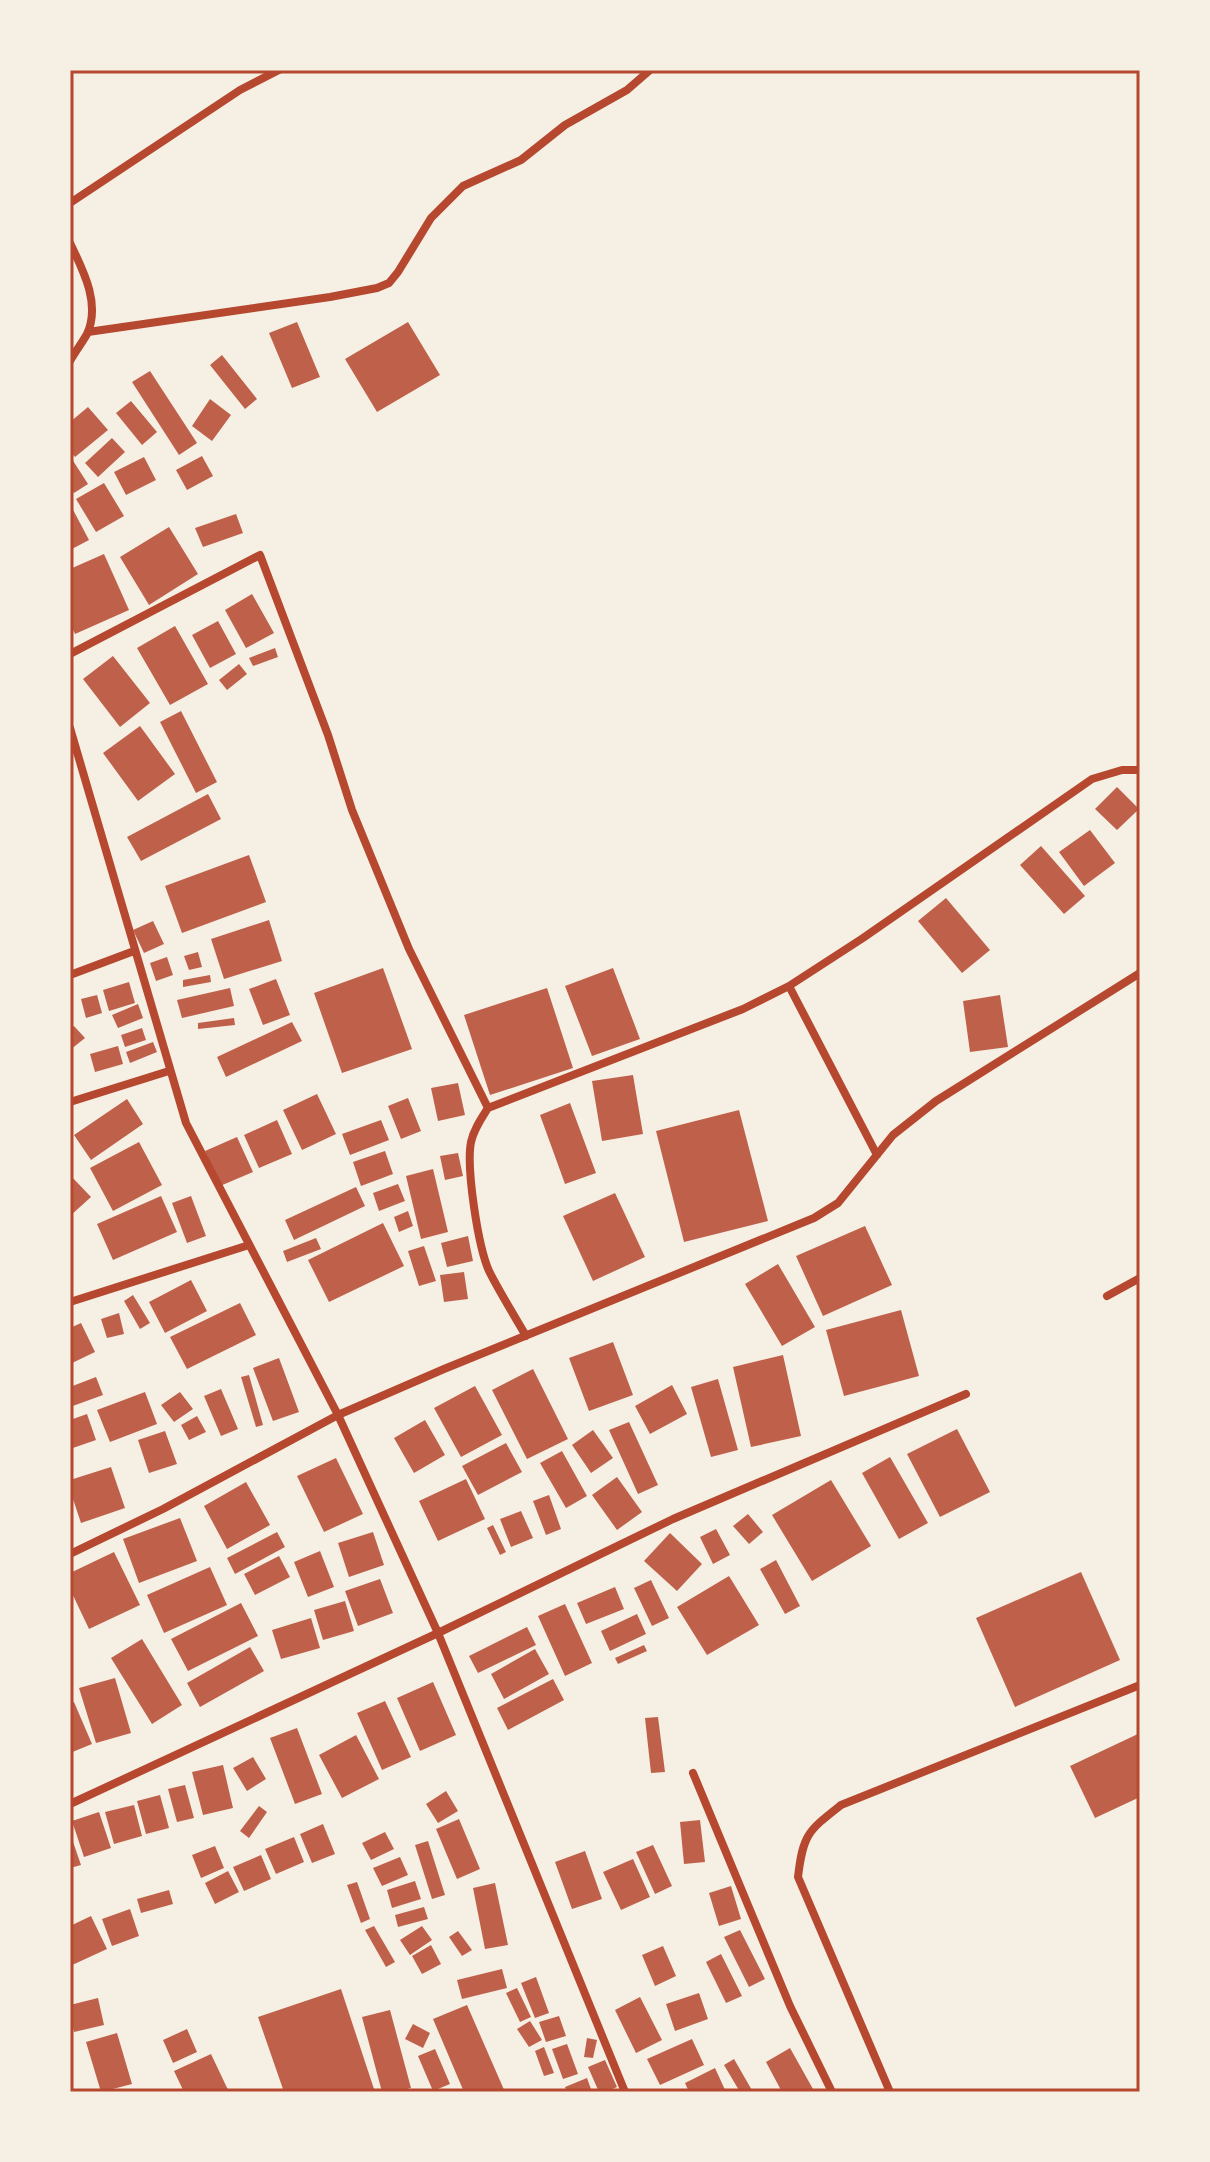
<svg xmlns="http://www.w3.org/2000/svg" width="1210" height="2162" font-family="Roboto,sans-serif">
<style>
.building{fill:#bf614a}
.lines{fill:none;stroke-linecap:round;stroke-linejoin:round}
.minor{stroke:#b5482f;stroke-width:8}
.neatline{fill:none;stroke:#b5482f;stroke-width:3}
</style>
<rect width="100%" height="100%" fill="#f6efe4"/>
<path class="building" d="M297,322L320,377L292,388L269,333Z
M408,322L440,375L377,412L345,359Z
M222,355L257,399L245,409L210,365Z
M150,371L197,443L179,455L132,382Z
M210,399L231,415L212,441L192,426Z
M131,401L157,432L142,445L116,413Z
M88,407L108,430L75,457L70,451V422Z
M112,438L125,452L98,477L85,463Z
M70,456L88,484L74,493L70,488Z
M202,456L213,476L187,490L176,470Z
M144,457L156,480L126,495L114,472Z
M104,483L124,516L96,532L76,499Z
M70,504L89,540L70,550Z
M236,514L243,533L203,547L195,528Z
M169,527L198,574L149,605L120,557Z
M104,554L129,610L75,634L70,623V569Z
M252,594L274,633L246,648L225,610Z
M218,621L236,654L210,668L192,635Z
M175,626L208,684L170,705L137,648Z
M275,648L278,657L253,666L249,658Z
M113,656L150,703L120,727L83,679Z
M239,664L247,674L227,690L219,680Z
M181,711L217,782L196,793L160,722Z
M140,726L175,774L138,801L103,753Z
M1117,787L1139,809L1117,830L1095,809Z
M208,794L221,819L141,861L127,837Z
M1090,830L1115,863L1084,886L1059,852Z
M1041,846L1085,896L1064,914L1020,865Z
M249,855L266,902L182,933L165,886Z
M946,898L990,950L962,973L918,921Z
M269,920L282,961L224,979L211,939Z
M153,921L164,944L144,953L133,930Z
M198,952L202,967L189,970L184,956Z
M167,957L173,975L156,981L150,963Z
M383,968L412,1049L342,1073L314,993Z
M613,968L640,1039L592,1056L565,986Z
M210,975L211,982L183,987V980Z
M276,979L290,1015L263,1025L249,989Z
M129,982L135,1003L109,1011L103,990Z
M230,988L234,1006L182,1018L177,1000Z
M547,988L573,1068L490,1095L464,1015Z
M97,995L102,1013L86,1018L81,999Z
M1000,995L1008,1047L970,1052L963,1001Z
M138,1004L143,1018L118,1028L112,1015Z
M234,1018L235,1025L198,1029V1023Z
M292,1022L302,1041L226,1077L217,1057Z
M74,1026L85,1038L70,1050V1029Z
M142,1028L146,1040L125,1047L121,1035Z
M153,1042L157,1052L130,1063L126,1052Z
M118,1046L123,1064L95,1072L90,1054Z
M633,1075L643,1134L602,1141L592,1081Z
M458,1083L465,1115L438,1121L431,1088Z
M317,1094L336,1134L302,1150L283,1110Z
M408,1098L421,1131L401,1139L388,1106Z
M127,1099L143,1124L91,1160L74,1135Z
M570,1103L596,1173L565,1184L540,1115Z
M739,1110L768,1221L684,1242L656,1131Z
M277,1120L292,1154L259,1168L244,1135Z
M381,1120L389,1140L350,1155L342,1134Z
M237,1137L253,1172L220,1186L205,1151Z
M139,1142L162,1185L113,1211L90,1168Z
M385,1151L393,1174L361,1186L353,1162Z
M458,1153L463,1176L445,1180L440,1156Z
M433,1169L448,1232L421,1239L406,1176Z
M70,1175L91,1197L70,1216Z
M398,1184L405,1201L379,1211L373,1193Z
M356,1187L365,1206L294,1240L285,1220Z
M615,1193L645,1257L593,1281L563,1216Z
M161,1196L177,1232L113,1260L97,1224Z
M191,1196L206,1236L187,1243L172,1203Z
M408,1211L413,1226L399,1232L394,1217Z
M383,1223L404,1266L329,1302L308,1260Z
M865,1226L892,1285L823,1316L796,1256Z
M468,1236L473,1261L447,1267L441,1243Z
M316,1238L321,1249L287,1262L283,1251Z
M424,1246L436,1281L419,1286L408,1251Z
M778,1264L815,1327L782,1346L745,1284Z
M464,1272L468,1299L444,1302L440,1275Z
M191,1280L207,1311L165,1333L149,1302Z
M133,1295L150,1323L140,1329L124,1301Z
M240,1303L256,1335L187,1369L170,1337Z
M901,1310L919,1376L844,1396L826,1330Z
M119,1313L124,1334L107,1338L101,1319Z
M81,1323L95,1352L70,1364V1328Z
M613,1342L633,1395L589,1411L569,1358Z
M783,1355L801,1436L751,1447L733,1367Z
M279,1358L299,1412L273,1421L253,1368Z
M533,1369L568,1439L527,1459L492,1390Z
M249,1375L263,1425L256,1427L241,1377Z
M96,1377L103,1395L70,1407V1387Z
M718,1379L738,1450L711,1457L691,1387Z
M672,1385L687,1414L650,1434L635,1406Z
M475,1386L502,1435L461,1457L434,1408Z
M221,1389L238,1429L221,1436L204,1396Z
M145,1392L157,1424L110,1442L97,1410Z
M180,1392L193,1409L174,1422L161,1405Z
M87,1414L96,1440L70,1449V1420Z
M197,1416L206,1432L189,1440L181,1425Z
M425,1420L445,1455L414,1473L394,1438Z
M629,1422L658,1485L638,1494L609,1430Z
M957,1429L990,1492L940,1517L907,1454Z
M593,1430L613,1458L591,1473L572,1445Z
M165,1431L177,1464L149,1473L138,1440Z
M506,1443L522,1472L478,1495L462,1466Z
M562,1451L587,1496L566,1508L540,1463Z
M890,1457L928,1523L899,1539L862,1473Z
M336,1458L363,1514L324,1532L297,1476Z
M111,1467L125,1508L81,1523L70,1490V1480Z
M617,1477L642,1512L617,1530L592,1495Z
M466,1479L485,1519L438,1541L419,1501Z
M831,1480L871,1546L812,1581L772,1515Z
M246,1482L270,1525L227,1549L204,1506Z
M549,1495L561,1529L546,1535L533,1501Z
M521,1511L533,1538L511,1547L500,1519Z
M748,1514L763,1532L749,1544L733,1526Z
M180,1518L197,1561L139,1583L123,1539Z
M493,1525L506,1552L500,1555L487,1528Z
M716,1529L730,1555L713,1564L700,1537Z
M277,1532L285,1547L235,1574L227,1558Z
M373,1532L384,1565L349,1577L338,1543Z
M670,1533L702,1564L677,1591L644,1561Z
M320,1551L334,1587L308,1597L294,1562Z
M114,1552L140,1605L89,1629L70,1589V1573Z
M279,1556L290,1577L255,1595L244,1574Z
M776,1560L800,1606L785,1614L760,1569Z
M210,1567L227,1605L164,1633L147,1595Z
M1081,1572L1120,1660L1015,1707L976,1618Z
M729,1576L759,1625L707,1655L677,1607Z
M380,1579L393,1613L358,1626L345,1591Z
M651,1580L669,1618L652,1626L634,1588Z
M615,1587L624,1609L586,1624L577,1603Z
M345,1601L354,1631L323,1640L314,1610Z
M241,1603L258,1636L188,1671L171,1639Z
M565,1604L592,1663L565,1676L538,1616Z
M637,1614L646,1634L610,1651L601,1631Z
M311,1618L320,1648L281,1659L272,1630Z
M527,1627L536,1645L478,1673L469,1656Z
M142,1639L182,1705L152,1724L111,1658Z
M644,1645L647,1651L618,1664L615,1658Z
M250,1647L264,1671L200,1707L187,1683Z
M535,1649L549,1674L504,1699L491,1674Z
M115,1678L131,1733L96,1743L79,1688Z
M553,1679L564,1700L508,1730L497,1708Z
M433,1682L456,1735L420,1751L397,1698Z
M385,1701L411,1757L382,1770L357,1713Z
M74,1702L92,1744L70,1753V1704Z
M658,1717L665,1772L651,1773L645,1718Z
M297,1728L322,1794L295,1804L270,1738Z
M1140,1733V1797L1095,1818L1070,1766Z
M356,1735L379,1779L342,1798L319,1755Z
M253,1757L266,1779L247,1791L233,1768Z
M223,1765L233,1808L203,1815L192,1772Z
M185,1785L194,1818L177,1822L168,1789Z
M446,1791L458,1811L438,1823L426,1804Z
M160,1795L169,1828L146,1834L137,1801Z
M134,1805L142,1836L114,1844L105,1812Z
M259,1806L267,1812L249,1838L240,1831Z
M99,1812L111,1848L84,1857L72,1821Z
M459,1819L480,1869L457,1879L436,1829Z
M700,1820L705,1862L684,1864L680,1822Z
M323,1824L335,1854L312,1863L300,1834Z
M385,1832L394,1849L371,1860L362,1843Z
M70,1833L81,1865L70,1868Z
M294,1837L304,1862L276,1874L265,1849Z
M428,1841L445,1895L432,1899L415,1845Z
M653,1845L672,1886L655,1894L636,1852Z
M215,1846L224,1868L201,1878L192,1855Z
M585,1851L602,1899L572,1909L555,1862Z
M261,1855L271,1879L244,1891L233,1867Z
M400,1857L408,1875L382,1886L373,1868Z
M633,1859L650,1897L621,1910L603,1872Z
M228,1871L239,1892L215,1904L205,1883Z
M415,1881L421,1899L392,1908L387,1890Z
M357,1882L370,1919L361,1923L347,1885Z
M495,1883L508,1945L485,1949L473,1888Z
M731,1886L741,1919L719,1926L709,1893Z
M169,1890L173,1904L141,1913L137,1899Z
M424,1907L428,1919L398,1927L395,1915Z
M130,1909L139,1936L112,1946L102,1919Z
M91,1916L107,1949L70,1966V1926Z
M374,1926L395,1962L386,1967L365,1930Z
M422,1926L432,1940L410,1955L400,1940Z
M740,1930L765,1979L749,1987L724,1937Z
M458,1931L472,1950L462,1956L449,1937Z
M431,1945L441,1964L422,1974L412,1956Z
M663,1946L676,1976L655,1986L642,1955Z
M721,1954L742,1996L726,2003L706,1962Z
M502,1969L507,1988L462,1999L457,1980Z
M536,1977L549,2013L535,2018L521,1983Z
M517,1988L531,2017L520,2022L506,1993Z
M341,1989L375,2092H284L258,2017Z
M699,1993L708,2019L675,2031L666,2004Z
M640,1997L662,2040L636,2053L615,2010Z
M98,1998L104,2025L74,2032L70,2017V2005Z
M467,2005L505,2092H464L433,2019Z
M390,2010L411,2088L395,2092H382L362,2017Z
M559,2016L566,2036L546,2042L539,2022Z
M530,2021L542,2040L529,2047L517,2029Z
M413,2024L430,2033L423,2048L405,2039Z
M187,2029L197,2052L173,2063L163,2040Z
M117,2033L132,2084L101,2092L86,2042Z
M587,2038L597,2040L593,2058L584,2057Z
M692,2039L704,2065L660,2085L647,2059Z
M567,2044L578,2074L563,2079L552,2049Z
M544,2047L554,2073L544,2076L535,2051Z
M790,2048L813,2089L807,2092H782L766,2062Z
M435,2049L450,2084L433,2091L418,2056Z
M211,2054L229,2092H184L174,2071Z
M734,2059L753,2092H740L724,2065Z
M605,2060L617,2087L606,2092H599L588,2067Z
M715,2068L726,2092H689L685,2083Z
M587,2078L592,2092H567L565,2087Z"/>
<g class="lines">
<path class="minor" d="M70,203L240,90L279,70
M70,243C83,270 101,304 87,334C82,343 75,352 70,361
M88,332L330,297L377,288L389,283L398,272L431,218L463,186L521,160L565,125L627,90L650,70
M70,654L260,555L328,735L352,810L409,949L488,1108
M70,728L186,1123L338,1415L438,1633L625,2092
M70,975L134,951
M789,986L877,1155
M70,1102L169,1071
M1107,1296L1140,1278
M70,1302L249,1245
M526,1336C514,1315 500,1293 489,1271C478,1246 466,1168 471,1142C474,1129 481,1119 488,1108L743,1009L789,986L863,938L1092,779L1122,770H1140
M70,1554L163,1509L338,1415L444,1369L814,1218L838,1203L893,1135L936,1101L1140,973
M693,1773L790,2006L832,2092
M70,1804L438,1633L673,1519L966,1394
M890,2092L798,1877C803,1834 808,1831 841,1805L1140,1685"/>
</g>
<rect width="1210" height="2162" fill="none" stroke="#f6efe4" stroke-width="144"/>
<rect x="72" y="72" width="1066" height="2018" class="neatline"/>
</svg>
